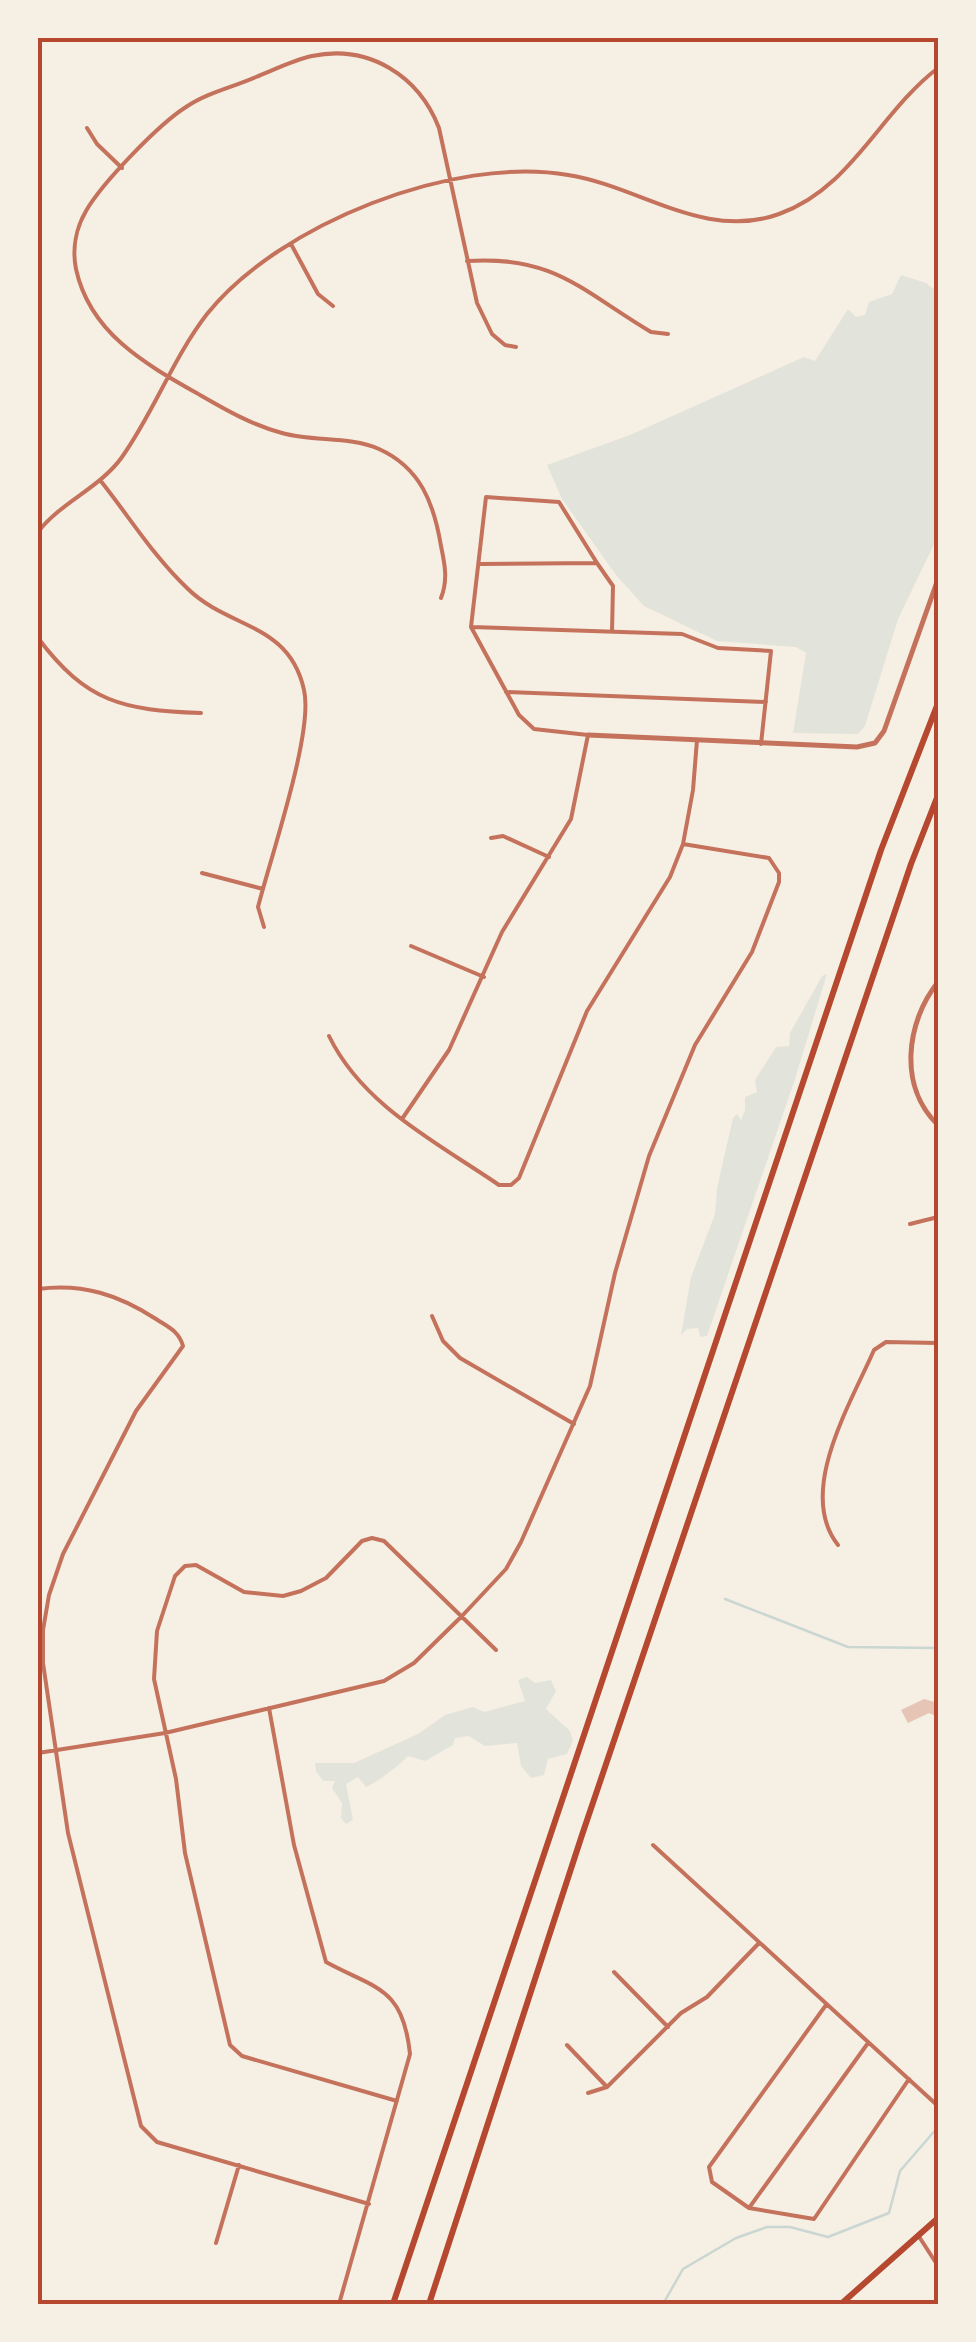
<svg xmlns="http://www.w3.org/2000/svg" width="976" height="2342" font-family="'Fira Sans',sans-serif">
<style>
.green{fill:#e2e4dc}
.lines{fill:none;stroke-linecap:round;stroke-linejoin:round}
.stream{stroke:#c9d6d2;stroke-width:2.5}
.building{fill:#e6c5b7}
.minor{stroke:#c5725c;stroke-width:4}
.tertiary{stroke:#c5725c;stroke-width:5}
.primary{stroke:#b5482f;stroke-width:6}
.motorway{stroke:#b5482f;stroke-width:6}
.neatline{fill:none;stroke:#b5482f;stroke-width:4}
</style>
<rect width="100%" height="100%" fill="#f6efe4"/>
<path class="green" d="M901,275L926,283L938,292V536L898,619L865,726L858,734L793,733L806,653L796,647L717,641L644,606L616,575L562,499L547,465L630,435L804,357L815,361L848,309L856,317L865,315L869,302L892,294Z
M827,974L795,1079L707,1336L700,1337L698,1328L687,1329L681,1335L691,1277L715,1214L717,1188L733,1118L737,1114L741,1120L745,1110V1097L757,1092L755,1080L776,1047L789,1046L790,1033L822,976Z
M527,1677L535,1683L551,1680L556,1691L546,1709L570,1731L573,1741L567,1754L548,1759L544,1775L531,1778L521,1766L517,1743L485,1746L469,1736L455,1738L453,1745L425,1761L408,1756C400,1765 376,1783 366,1787L358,1777L346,1784L353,1820L346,1824L341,1818L342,1803L332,1788L335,1781H323L316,1771L315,1763H354L418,1734L445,1715L473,1707L484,1712L525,1701L518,1680Z"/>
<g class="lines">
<path class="stream" d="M725,1599L848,1647L938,1648
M663,2304L683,2269L736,2238L767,2227H790L828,2237L889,2213L900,2171L938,2127"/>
</g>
<path class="building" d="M924,1699L938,1703V1717L929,1713L908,1723L901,1710Z"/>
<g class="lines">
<path class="minor" d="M87,128L97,144L122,168
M291,244L318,294L333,306
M467,261C554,255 582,291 651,332L668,334
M100,480C128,515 154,557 187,588C228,629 289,622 304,690C314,732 270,859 258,907L264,927
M38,532C61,502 100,488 122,457C154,412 173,358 207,314C279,224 454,155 568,175C639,186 705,241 779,214C852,188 879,113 938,68
M480,564L597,563L613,586L612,632
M441,598C448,580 445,565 441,546C434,504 421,468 379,449C349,436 314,442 282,433C252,425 226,410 200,395C147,365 90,334 76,269C72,249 76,228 86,211C102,183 159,124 186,107C206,93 233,87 256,77C274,70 293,60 312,56C369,44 419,76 439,128L477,303L492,334L505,345L516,347
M472,627L682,634L718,648L771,651L761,744
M38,638C87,703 123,710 201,713
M506,692L766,702
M491,838L503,836L549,857
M202,873L263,889
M411,946L484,977
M329,1036C363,1106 438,1143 499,1185H511L519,1178L587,1011L670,877L683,844L693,790L697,740
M402,1119L449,1050L502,932L571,819L588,735L534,729L519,715L471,627L486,497L559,502L597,563
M910,1224L938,1217
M38,1289C83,1283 119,1295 156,1319C168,1327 179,1331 183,1346L136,1411L63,1554L49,1595L43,1630V1663L68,1833L141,2126L157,2142L369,2204
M432,1316L443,1341L460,1358L574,1424
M838,1545C796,1492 851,1403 874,1350L886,1342L938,1343
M269,1708L294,1845L326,1962C375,1989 403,1986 410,2054L339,2304
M38,1753L165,1733L384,1681L414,1663L462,1616L506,1569L521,1542L590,1386L615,1273L649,1156L695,1045L752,952L779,882V873L769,858L683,844
M653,1845L938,2106
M614,1972L668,2027
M826,2005L709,2167L712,2182L749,2208L814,2219L909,2079
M567,2045L607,2087
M588,2093L607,2087L681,2013L707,1997L759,1943
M397,2101L242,2056L230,2045L185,1853L176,1779L154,1679L157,1631L175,1576L185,1566L196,1565L244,1592L283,1596L301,1591L326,1578L362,1541L372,1538L384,1541L496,1650
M749,2208L868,2043
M918,2235L938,2266
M216,2243L239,2165"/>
<path class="tertiary" d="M588,735L857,747L875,743L884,731L938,579
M938,982C906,1022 898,1087 938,1125"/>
<path class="primary" d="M841,2304L938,2218"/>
<path class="motorway" d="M393,2304L881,850L938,703
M429,2304L582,1835L911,864L938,795"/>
</g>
<rect width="976" height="2342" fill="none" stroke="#f6efe4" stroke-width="80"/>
<rect x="40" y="40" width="896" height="2262" class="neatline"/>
</svg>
